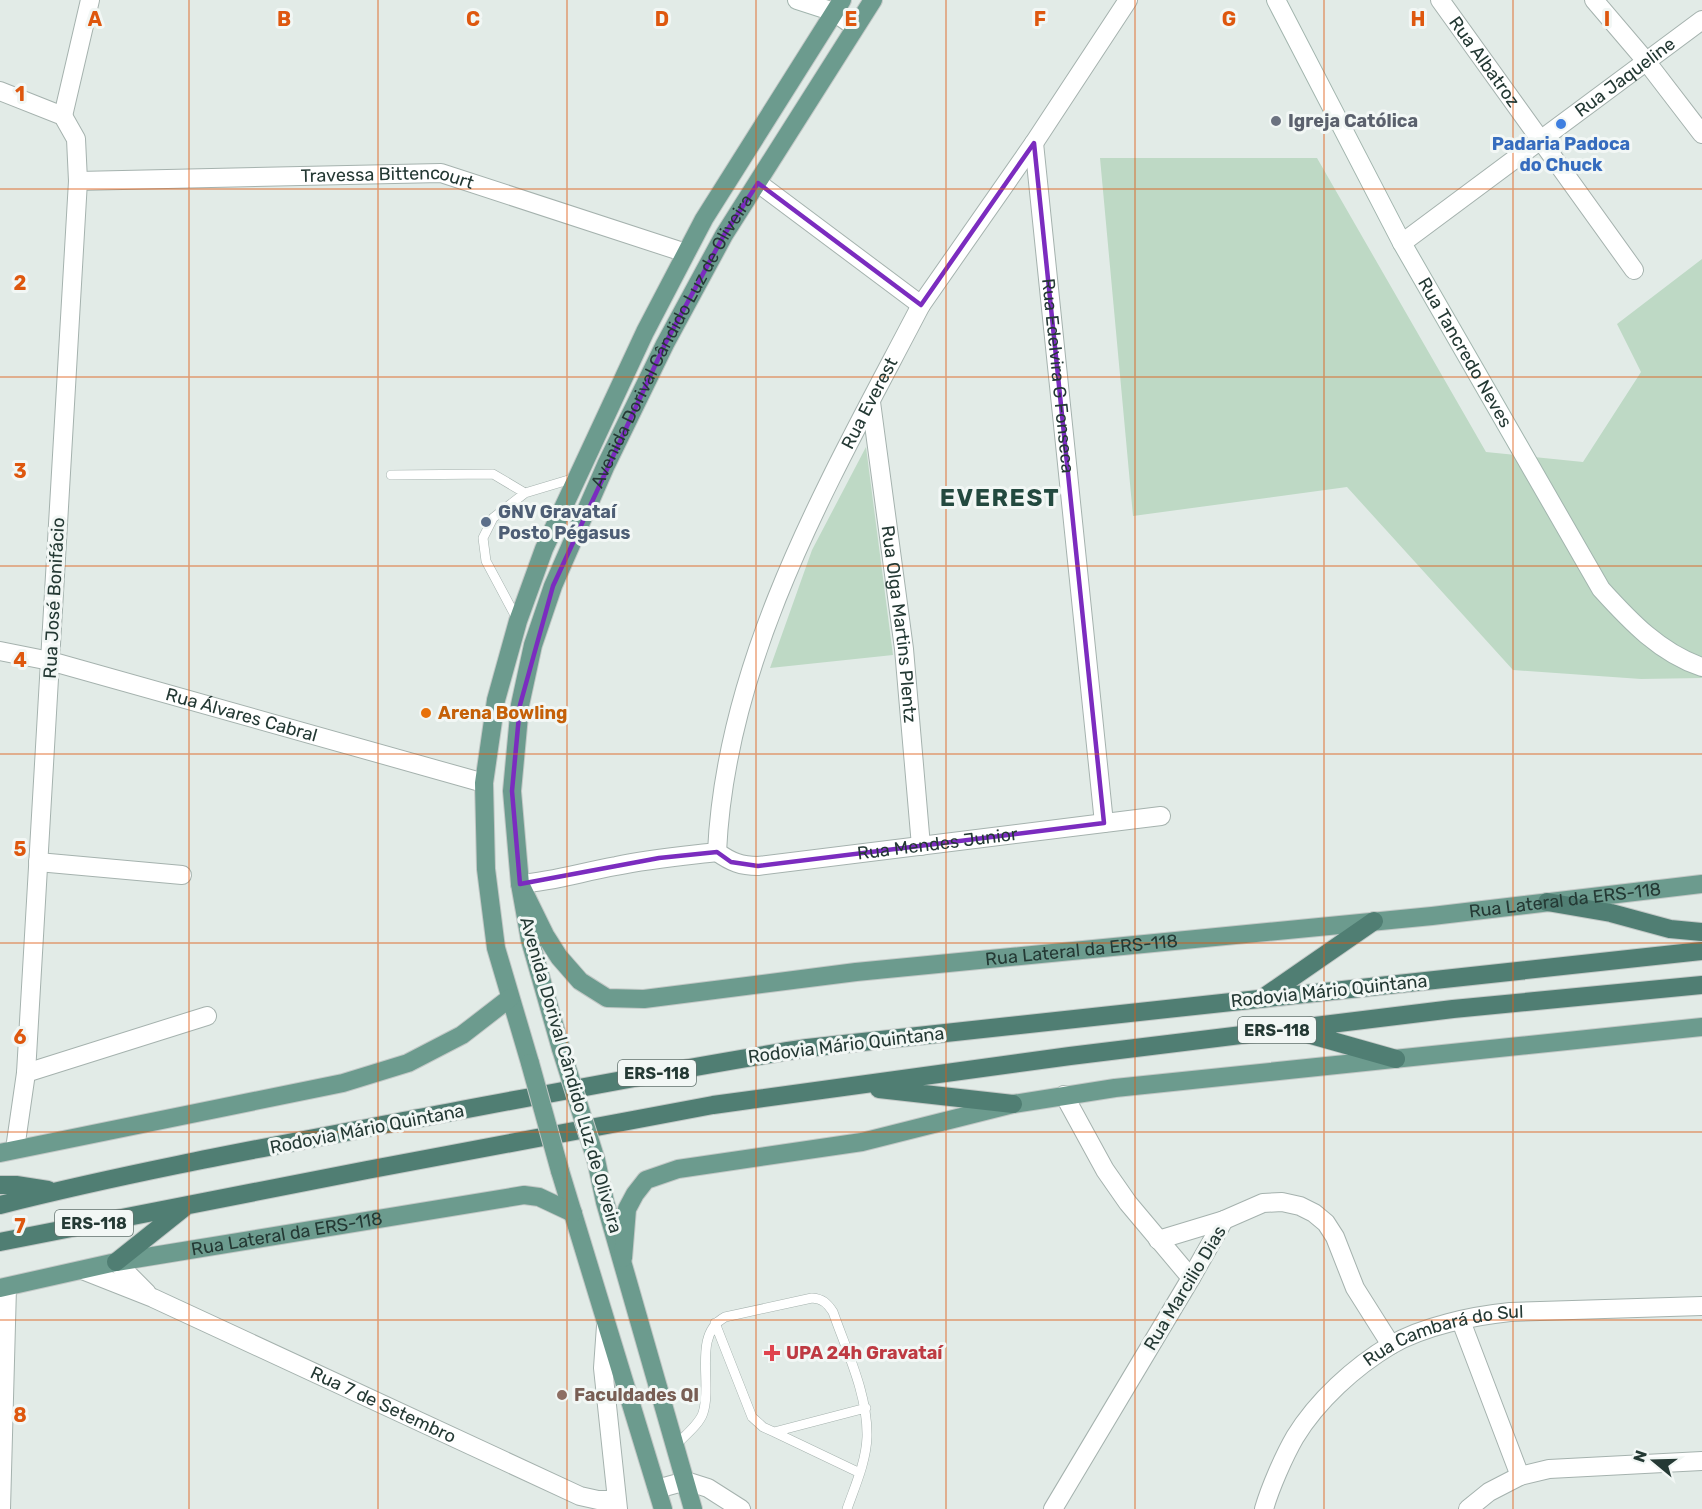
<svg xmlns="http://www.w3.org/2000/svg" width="1702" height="1509" font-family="Rubik,sans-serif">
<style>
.green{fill:#bed9c5}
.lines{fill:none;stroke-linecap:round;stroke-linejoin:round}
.service-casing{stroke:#a5b2ae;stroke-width:10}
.minor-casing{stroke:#a5b2ae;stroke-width:20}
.tertiary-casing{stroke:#a5b2ae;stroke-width:20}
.secondary-casing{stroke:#a2b5ae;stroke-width:20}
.primary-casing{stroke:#c2c8c6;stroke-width:20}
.trunk-casing{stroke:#c2c8c6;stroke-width:20}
.service{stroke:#fff;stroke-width:9}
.minor{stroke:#fff;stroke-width:18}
.tertiary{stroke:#fff;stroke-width:18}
.secondary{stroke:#fff;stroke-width:18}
.primary{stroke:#6c9b8e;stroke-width:18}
.trunk{stroke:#507e73;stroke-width:18}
.primary-bridge-casing{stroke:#c2c8c6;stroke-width:20;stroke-linecap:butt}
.primary-bridge{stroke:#6c9b8e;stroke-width:18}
.marked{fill:none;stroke:#7b2cbf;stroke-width:4.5;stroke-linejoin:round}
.grid{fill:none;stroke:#de570e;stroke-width:1.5;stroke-opacity:0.55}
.worship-dot{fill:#6b7280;stroke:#f2f7f5;stroke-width:2}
.shop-dot{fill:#3f7fe0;stroke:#f2f7f5;stroke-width:2}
.service-dot{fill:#5c6f8a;stroke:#f2f7f5;stroke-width:2}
.food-dot{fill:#e8710a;stroke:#f2f7f5;stroke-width:2}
.health-dot{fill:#e0444e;stroke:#f2f7f5;stroke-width:2}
.education-dot{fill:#8d6e63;stroke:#f2f7f5;stroke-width:2}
.labels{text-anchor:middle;stroke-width:6;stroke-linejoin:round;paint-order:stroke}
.shield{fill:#f2f7f5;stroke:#62726e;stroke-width:1.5}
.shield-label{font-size:16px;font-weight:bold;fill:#243934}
.street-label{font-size:18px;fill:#243934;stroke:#f2f7f5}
.worship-label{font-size:18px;font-weight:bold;fill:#5b616d;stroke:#f2f7f5;text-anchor:start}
.shop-label{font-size:18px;font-weight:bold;fill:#366cbe;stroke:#f2f7f5}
.service-label{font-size:18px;font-weight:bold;fill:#4e5e75;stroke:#f2f7f5;text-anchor:start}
.food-label{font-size:18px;font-weight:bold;fill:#c56008;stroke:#f2f7f5;text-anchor:start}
.health-label{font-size:18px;font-weight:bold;fill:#be3a42;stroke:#f2f7f5;text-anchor:start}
.education-label{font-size:18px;font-weight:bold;fill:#785e54;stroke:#f2f7f5;text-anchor:start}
.district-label{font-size:24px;font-weight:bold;letter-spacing:1.5px;fill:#23493f;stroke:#f2f7f5}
.grid-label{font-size:20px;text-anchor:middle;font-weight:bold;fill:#de570e;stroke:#f2f7f5;stroke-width:6;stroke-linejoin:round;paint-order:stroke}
</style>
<rect width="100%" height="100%" fill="#e2ebe7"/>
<path class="green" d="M1100,158H1317L1486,452L1583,462L1641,372L1617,324L1702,259V678L1641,679L1513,670L1347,487L1133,516Z
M866,447L893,655L770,668L812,550Z"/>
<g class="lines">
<g class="service-casing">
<path id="service" d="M391,475L493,474L525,493
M517,619L486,561L483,538L493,518L525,493L575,478
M715,1323L752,1417L763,1427L774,1432L866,1408
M774,1432L860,1473
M676,1445C684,1436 699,1425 703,1413C713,1383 692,1335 725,1317L812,1298C823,1299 827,1303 833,1312C847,1352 868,1395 867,1437C866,1462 855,1486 847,1509"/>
</g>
<g class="minor-casing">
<g id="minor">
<path id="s1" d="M1440,0L1634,270"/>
<path d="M1594,0L1646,61L1702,134"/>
<path d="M0,91L63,116L76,139L78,181L26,1073L15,1149"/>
<path d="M63,116L90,0"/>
<path id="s2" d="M1034,143L1104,823"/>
<path id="s3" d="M78,181L441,173L686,253"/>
<path id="s4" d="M1402,243L1702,20"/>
<path id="s5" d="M871,402L904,649L921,846"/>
<path id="s6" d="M717,852C726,655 832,476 921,305"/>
<path id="s7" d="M717,852C731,862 741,866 758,866L1161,816"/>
<path d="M38,862L182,875"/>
<path d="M520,884C555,881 582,872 616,866C649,859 683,856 717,852"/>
<path d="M26,1073L207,1016"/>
<path d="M1158,1240L1224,1220L1263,1203L1282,1202L1300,1206L1314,1213L1326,1223L1335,1237L1355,1288L1391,1345"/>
<path d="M1191,1278L1224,1220"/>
<path d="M1461,1321L1520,1476"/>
<path d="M1,1509L7,1287"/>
<path id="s8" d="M1264,1509C1270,1488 1284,1456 1295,1437C1317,1401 1354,1367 1391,1345C1424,1326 1472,1316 1510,1312L1702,1306"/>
<path d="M1468,1509L1489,1492L1520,1476L1549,1469L1702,1461"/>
</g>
</g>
<g class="tertiary-casing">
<g id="tertiary">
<path d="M758,183L921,305L1034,143L1128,0"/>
<path id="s9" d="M0,651L50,661L484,783"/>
<path d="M116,1262L147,1293"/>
<path id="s10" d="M82,1270L153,1298L580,1496L598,1500H616"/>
<path d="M606,1326L603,1368L618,1509"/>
<path d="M657,1489L686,1481L708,1488L741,1509"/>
<path d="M1053,1509L1191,1278L1128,1203L1105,1170L1064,1095"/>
</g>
</g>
<g class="secondary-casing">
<g id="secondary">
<path d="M797,0L834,12L855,27"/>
<path id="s11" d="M1276,0L1402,243L1601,589C1630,621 1660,653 1702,667"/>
</g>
</g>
<g class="primary-casing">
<g id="primary">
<path id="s12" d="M520,884L545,935L559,957L580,981L607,998L644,999L856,972L1432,916L1702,884"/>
<path id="s13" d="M561,1049L530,940L520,884L512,791L520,705L533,645L553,586L606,465L665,344L724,235L873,0"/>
<path d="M530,1063L496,948L486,869L484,783L496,700L518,621L544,549L645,332L704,219L842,0"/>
<path d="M0,1153L343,1083L408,1063L462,1035L510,998"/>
<path d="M596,1160L605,1202L693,1509"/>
<path d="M560,1171L663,1509"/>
<path d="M623,1258L627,1209L635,1194L646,1180L678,1169L862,1142L1013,1104L1115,1088L1702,1027"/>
<path id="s14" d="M0,1288L116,1262L524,1195L539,1197L573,1213"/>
</g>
</g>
<g class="trunk-casing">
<path id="trunk" d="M1547,902L1611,913L1670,929L1702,932
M1267,995L1374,921
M1297,1031L1396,1059
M879,1089L1013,1104
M0,1185H16L48,1190
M0,1205C135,1171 273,1146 409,1120C542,1095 674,1069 807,1048L1702,951
M0,1242L367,1170L713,1105L1070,1056L1453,1009L1702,985
M116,1262L185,1207"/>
</g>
<use href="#service" class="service"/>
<use href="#minor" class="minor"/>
<use href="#tertiary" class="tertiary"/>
<use href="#secondary" class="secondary"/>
<use href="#primary" class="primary"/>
<use href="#trunk" class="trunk"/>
<g class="primary-bridge-casing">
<path id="primary-bridge" d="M561,1049L596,1160
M530,1063L560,1171"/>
</g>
<use href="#primary-bridge" class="primary-bridge"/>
</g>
<path class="marked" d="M1034,143L1104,823L758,866L731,862L717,852L659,858L520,884L512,791L520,705L553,586L665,344L724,235L758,183L921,305Z"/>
<path class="grid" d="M189,0V1509M378,0V1509M567,0V1509M756,0V1509M946,0V1509M1135,0V1509M1324,0V1509M1513,0V1509M0,189H1702M0,377H1702M0,566H1702M0,754H1702M0,943H1702M0,1132H1702M0,1320H1702"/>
<circle class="worship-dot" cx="1276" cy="121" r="6"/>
<circle class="shop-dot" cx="1561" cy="124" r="6"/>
<circle class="service-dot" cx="486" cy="522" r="6"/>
<circle class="food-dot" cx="426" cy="713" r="6"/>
<path class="health-dot" d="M769 1344h6v6h6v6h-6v6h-6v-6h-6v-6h6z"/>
<circle class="education-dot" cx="562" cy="1395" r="6"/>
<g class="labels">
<g class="shield">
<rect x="1238" y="1017" width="78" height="26" rx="4.5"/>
<rect x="618" y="1060" width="78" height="26" rx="4.5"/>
<rect x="55" y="1210" width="78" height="26" rx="4.5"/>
</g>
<g class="shield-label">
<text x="1277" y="1036">ERS-118</text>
<text x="657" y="1079">ERS-118</text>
<text x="94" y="1229">ERS-118</text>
</g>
<g class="street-label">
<text dy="6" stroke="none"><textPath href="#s1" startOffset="76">Rua Albatroz</textPath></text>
<text dy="6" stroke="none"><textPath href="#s4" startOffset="278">Rua Jaqueline</textPath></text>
<text dy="6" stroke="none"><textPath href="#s3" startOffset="310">Travessa Bittencourt</textPath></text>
<text dy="6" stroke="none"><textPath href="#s13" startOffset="746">Avenida Dorival Cândido Luz de Oliveira</textPath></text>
<text dy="6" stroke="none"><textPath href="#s11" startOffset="400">Rua Tancredo Neves</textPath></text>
<text dy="6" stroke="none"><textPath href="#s2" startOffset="234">Rua Edelvira G Fonseca</textPath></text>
<text dy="6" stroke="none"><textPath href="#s6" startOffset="478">Rua Everest</textPath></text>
<text transform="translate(54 598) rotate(-87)" y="6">Rua José Bonifácio</text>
<text dy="6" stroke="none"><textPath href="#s5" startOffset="224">Rua Olga Martins Plentz</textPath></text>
<text dy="6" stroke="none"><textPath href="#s9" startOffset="250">Rua Álvares Cabral</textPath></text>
<text dy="6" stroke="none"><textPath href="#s7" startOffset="225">Rua Mendes Junior</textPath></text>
<text dy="6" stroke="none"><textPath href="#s12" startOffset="1110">Rua Lateral da ERS-118</textPath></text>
<text dy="6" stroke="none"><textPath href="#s12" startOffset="624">Rua Lateral da ERS-118</textPath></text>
<text transform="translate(1329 991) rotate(-6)" y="6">Rodovia Mário Quintana</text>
<text transform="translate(846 1045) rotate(-7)" y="6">Rodovia Mário Quintana</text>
<text transform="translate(571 1075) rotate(74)" y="6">Avenida Dorival Cândido Luz de Oliveira</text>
<text transform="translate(367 1129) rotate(-11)" y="6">Rodovia Mário Quintana</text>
<text dy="6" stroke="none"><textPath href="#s14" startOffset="292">Rua Lateral da ERS-118</textPath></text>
<text transform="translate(1185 1288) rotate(-59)" y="6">Rua Marcilio Dias</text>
<text dy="6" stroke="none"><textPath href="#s8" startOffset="266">Rua Cambará do Sul</textPath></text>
<text dy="6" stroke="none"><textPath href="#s10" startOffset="330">Rua 7 de Setembro</textPath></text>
</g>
<g class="worship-label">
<text x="1288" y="127">Igreja Católica</text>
</g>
<g class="shop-label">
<text x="1561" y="150">Padaria Padoca<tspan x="1561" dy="21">do Chuck</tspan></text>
</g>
<g class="service-label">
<text x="498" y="518">GNV Gravataí<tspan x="498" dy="21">Posto Pégasus</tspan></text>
</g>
<g class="food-label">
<text x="438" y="719">Arena Bowling</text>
</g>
<g class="health-label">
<text x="786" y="1359">UPA 24h Gravataí</text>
</g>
<g class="education-label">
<text x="574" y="1401">Faculdades QI</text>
</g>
<g class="district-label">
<text x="1000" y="506">EVEREST</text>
</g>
</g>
<g class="grid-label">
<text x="95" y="26">A</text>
<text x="284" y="26">B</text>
<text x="473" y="26">C</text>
<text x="662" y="26">D</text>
<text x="851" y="26">E</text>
<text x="1040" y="26">F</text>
<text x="1229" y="26">G</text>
<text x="1418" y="26">H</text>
<text x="1607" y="26">I</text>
<text x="20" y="101">1</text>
<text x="20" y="290">2</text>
<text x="20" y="478">3</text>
<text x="20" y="667">4</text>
<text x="20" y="856">5</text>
<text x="20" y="1044">6</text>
<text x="20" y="1233">7</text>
<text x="20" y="1422">8</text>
</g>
<g transform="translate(1654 1461) rotate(289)" stroke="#f2f7f5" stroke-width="4.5" paint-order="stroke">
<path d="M0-4.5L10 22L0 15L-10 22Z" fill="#243934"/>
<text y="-9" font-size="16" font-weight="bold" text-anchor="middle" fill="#243934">N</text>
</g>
</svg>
